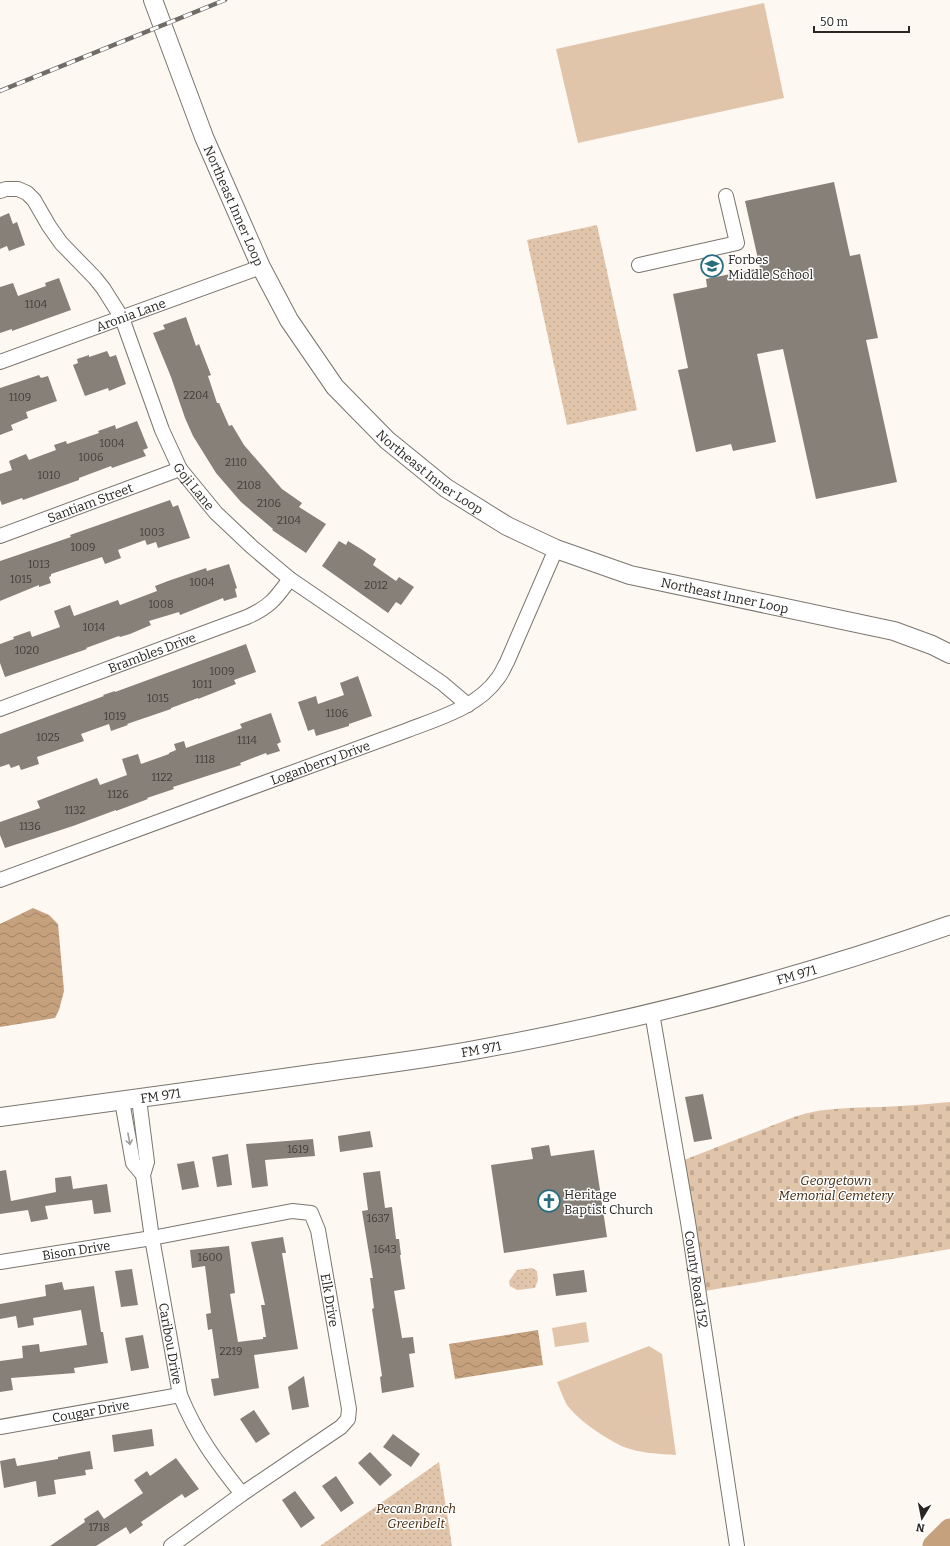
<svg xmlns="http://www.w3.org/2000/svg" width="950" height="1546" font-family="Bitter,serif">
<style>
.grass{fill:#e1c5aa}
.cemetery{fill:url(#cemetery-stones)}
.park{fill:url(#park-dots)}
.water{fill:url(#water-waves)}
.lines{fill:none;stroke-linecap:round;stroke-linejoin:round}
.river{stroke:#c6a17d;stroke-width:23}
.building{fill:#878079}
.minor-casing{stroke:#7b756e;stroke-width:16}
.major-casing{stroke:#7b756e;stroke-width:20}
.minor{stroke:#fff;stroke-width:14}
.major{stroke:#fff;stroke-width:18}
.rail-casing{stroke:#706c68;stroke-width:4.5}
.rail{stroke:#fff;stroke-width:3;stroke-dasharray:9;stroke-linecap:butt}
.oneway{stroke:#9f9d9c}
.labels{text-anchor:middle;stroke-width:3;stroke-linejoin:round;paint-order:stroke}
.number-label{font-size:11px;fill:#403c38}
.street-label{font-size:13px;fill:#292623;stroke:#fff}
.poi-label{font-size:13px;fill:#292623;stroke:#fff;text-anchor:start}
.park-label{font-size:13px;font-style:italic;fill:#402608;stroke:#fff}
</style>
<defs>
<pattern id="cemetery-stones" width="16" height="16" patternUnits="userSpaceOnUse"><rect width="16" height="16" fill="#e1c5aa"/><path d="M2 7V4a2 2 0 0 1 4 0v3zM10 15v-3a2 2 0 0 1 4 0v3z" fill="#c1a992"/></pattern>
<pattern id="park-dots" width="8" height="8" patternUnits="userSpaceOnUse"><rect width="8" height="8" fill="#e1c5aa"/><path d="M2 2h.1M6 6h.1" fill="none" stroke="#c1a992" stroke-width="1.8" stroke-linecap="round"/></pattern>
<pattern id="water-waves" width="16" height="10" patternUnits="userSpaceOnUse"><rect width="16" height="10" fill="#c6a17d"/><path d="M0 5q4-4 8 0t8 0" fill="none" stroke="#a18366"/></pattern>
</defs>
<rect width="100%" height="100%" fill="#fef8f2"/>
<path class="grass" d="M764,3L784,98L578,143L556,49Z
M586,1322L589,1342L555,1347L552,1328Z
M649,1346L662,1354L676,1455C659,1454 640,1453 624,1447C606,1439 579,1421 567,1405C563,1398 560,1389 557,1382Z"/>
<path class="cemetery" d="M950,1102V1249L705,1291L684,1160L794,1117C823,1107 852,1108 882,1107C905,1106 927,1104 950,1102Z"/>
<path class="park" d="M597,225L637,410L567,425L527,240Z
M532,1268L537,1271L538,1280L535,1288L517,1290L510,1286L509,1281L517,1270Z
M439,1462L452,1546H320Z"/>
<path class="water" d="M33,908L49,915L58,924L64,991L59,1010L55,1018L0,1027V924Z
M538,1330L543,1365L455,1379L449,1344Z"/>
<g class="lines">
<path class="river" d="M934,1546L950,1530"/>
</g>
<path class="building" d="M834,182L850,256L860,254L878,338L866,340L897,482L816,499L783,349L757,354L776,442L733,451L731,444L696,452L678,370L688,368L673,294L707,287L706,279L760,268L745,201Z
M9,213L13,224L17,222L25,245L9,251L7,246L0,249V217Z
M59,278L71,310L12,331V329L0,333V287L13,283L18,296L46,286L45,283Z
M186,317L196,346L199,344L211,375L208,376L217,403H219L229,426L232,425L244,445L282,489L302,503L299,507L326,524L306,553L272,530L273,529L241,502L216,473L193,436L185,418L171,377L153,333L165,329L163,325Z
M107,351L110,357L116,355L126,384L109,391L108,388L85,396L73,365L78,363L77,359L89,355V357Z
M39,375L41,378L48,376L57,401L26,412L28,418L11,425L13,430L0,435V388Z
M137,421L148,448L143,450L146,456L112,468L111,466L79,478V480L23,500L22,498L2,505L0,500V474L12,470L9,461L26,454L29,460L56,450L54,445L66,441L67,444L99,433L98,431L115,425L116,429Z
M170,500L173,507L178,505L190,538L158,548L156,542L147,545L145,540L118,550L121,558L105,564L102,557L51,574V576L49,577L51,583L39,587V585L0,601V561L71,537L70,535Z
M339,541L346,545L348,541L361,549L376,559L373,565L396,581L399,577L414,587L401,605L396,602L388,613L322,566Z
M229,564L237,588L235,589L237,597L224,601L223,598L180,615L179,612L149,621L151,625L130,634L120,637L119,636L86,648L87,649L5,677L0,663V644L14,639L13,637L30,631L32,637L60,627L54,611L70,605L74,616L118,600L120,605L157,591L155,586L168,581L206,568L207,571Z
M246,644L256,672L234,680L236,684L198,699V698L171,708V709L127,724L128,725L111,731L109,724L81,734L84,741L37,757L39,764L21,770L19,765L11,768L9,764L0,767V734L104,696L103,695L115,691V692Z
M358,676L372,716L349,724V726L316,736L314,729L308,731L298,702L316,696L318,704L344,695L340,683Z
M271,713L281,742L277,744L280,751L267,755L266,753L240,763L241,765L173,787L174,789L147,798L148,799L116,811V810L73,826L5,848L0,835V822L40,808L37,801L97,778L100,785L127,775L122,759L138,754L141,764L169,754V753L176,750L174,744L184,741L186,748L242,728L240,724Z
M703,1094L712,1139L694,1142L685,1097Z
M370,1131L373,1147L340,1152L338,1136Z
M313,1139L315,1156L265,1160L268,1186L252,1188L246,1144Z
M549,1145L551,1156L594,1150L607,1237L504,1253L491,1165L533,1159L531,1148Z
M228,1154L232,1185L217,1187L212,1157Z
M194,1161L199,1187L182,1190L177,1164Z
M6,1170L11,1201L56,1192L55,1178L71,1176L73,1189L107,1184L111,1212L94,1214L92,1200L45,1206L48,1219L31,1222L28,1210L0,1214V1171Z
M380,1171L385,1208L392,1207L396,1239H399L401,1255H400L405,1289L394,1291L402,1338L413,1337L415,1353L409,1354L414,1387L382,1393L380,1377L382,1376L372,1309L374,1308L370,1278H373L362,1211L368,1210L363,1173Z
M283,1237L286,1253H282L298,1349L254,1355L259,1388L214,1396L211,1379L219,1378L212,1329L208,1330L206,1314L211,1313L205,1266L192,1268L190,1250L229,1246L235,1293L230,1294L238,1342L263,1339V1337H266L261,1305H265L251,1242Z
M132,1269L138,1305L121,1307L115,1271Z
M584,1270L587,1292L556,1296L553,1274Z
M62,1282L64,1290L94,1286L101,1332H103L108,1363L74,1368L75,1373L11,1378L13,1390L0,1392V1361L23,1358L22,1346L39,1344L40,1352L87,1345L81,1310L33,1318L34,1325L18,1328L16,1316L0,1319V1304L46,1296L45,1285Z
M143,1335L149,1368L131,1371L125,1338Z
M304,1376L309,1407L292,1410L288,1387Z
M254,1410L270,1434L256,1443L240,1419Z
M152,1429L154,1446L114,1452L112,1435Z
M393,1434L420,1454L411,1467L383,1447Z
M90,1451L93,1469L85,1470L86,1475L54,1480L56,1494L38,1497L36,1481L4,1488L0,1461L15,1458L17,1466L58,1459V1457Z
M370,1452L392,1475L380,1486L358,1463Z
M176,1458L199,1489L185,1498L182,1494L141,1522L143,1525L130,1534L126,1527L96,1546H50L85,1522L84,1519L98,1510L104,1519L143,1493L134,1480L147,1471L150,1476Z
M336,1476L354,1503L341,1512L322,1486Z
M295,1491L315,1518L301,1528L282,1500Z"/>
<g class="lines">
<g class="minor-casing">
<g id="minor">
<path id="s1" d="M0,191L6,189H18L27,193L34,200L49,226L61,243L95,278L103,288L122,318L162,430L180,469L216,513L252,547L290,579L442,683L468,705"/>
<path d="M639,265L737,243L726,196"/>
<path id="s2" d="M0,362L261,267"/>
<path id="s3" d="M0,536L180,469"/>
<path id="s4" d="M0,709L247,617C271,606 275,599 290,579"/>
<path id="s5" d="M0,880L408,730C439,718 478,707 498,678C502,673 504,667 507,662L556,549"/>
<path id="s6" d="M652,1013L688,1222L737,1546"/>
<path id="s7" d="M139,1099L147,1162L143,1175L152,1238L180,1395C197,1436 215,1460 242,1494"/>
<path d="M122,1101L133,1163L143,1175"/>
<path id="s8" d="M0,1262L152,1238L292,1211L311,1213L318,1230L349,1409L348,1419L341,1427L242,1494L171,1546"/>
<path id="s9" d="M0,1427L180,1395"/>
</g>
</g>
<g class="major-casing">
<g id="major">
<path id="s10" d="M153,0L204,137L261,267L289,320L335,387L387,440L446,488L507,526L556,549L630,575L894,631L932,645L950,654"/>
<path id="s11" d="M0,1117C106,1103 213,1088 319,1073C369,1066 419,1060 469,1051C632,1022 794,980 950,925"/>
</g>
</g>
<use href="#minor" class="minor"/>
<use href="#major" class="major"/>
<g class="rail-casing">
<path id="rail" d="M0,91L225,0"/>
</g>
<use href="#rail" class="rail"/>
</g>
<defs><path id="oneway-shaft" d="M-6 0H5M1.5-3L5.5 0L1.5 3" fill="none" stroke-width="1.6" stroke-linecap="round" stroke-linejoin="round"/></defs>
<use class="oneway" href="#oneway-shaft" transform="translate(129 1139) rotate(80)"/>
<defs>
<g id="school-ring" transform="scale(1.15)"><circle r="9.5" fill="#fff" stroke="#296e7e" stroke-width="1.5"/><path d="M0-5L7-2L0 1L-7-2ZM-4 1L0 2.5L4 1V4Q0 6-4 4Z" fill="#296e7e"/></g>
<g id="church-ring" transform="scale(1.15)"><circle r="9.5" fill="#fff" stroke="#296e7e" stroke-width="1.5"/><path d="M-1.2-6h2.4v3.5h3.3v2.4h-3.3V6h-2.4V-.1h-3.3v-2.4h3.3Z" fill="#296e7e"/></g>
</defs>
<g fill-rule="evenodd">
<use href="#school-ring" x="712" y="266"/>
<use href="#church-ring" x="549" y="1201"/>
</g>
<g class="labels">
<g class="number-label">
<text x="36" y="308">1104</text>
<text x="196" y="399">2204</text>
<text x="20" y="401">1109</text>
<text x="112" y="447">1004</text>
<text x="91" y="461">1006</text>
<text x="236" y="466">2110</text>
<text x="49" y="479">1010</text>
<text x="249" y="489">2108</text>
<text x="269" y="507">2106</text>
<text x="289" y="524">2104</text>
<text x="152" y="536">1003</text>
<text x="83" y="551">1009</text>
<text x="39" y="568">1013</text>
<text x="21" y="583">1015</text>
<text x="202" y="586">1004</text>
<text x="376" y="589">2012</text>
<text x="161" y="608">1008</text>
<text x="94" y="631">1014</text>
<text x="27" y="654">1020</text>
<text x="222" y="675">1009</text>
<text x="202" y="688">1011</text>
<text x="158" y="702">1015</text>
<text x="337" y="717">1106</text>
<text x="115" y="720">1019</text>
<text x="48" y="741">1025</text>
<text x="247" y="744">1114</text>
<text x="205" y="763">1118</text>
<text x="162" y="781">1122</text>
<text x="118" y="798">1126</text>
<text x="75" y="814">1132</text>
<text x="30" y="830">1136</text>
<text x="298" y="1153">1619</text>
<text x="378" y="1222">1637</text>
<text x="385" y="1253">1643</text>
<text x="210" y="1261">1600</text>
<text x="231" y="1355">2219</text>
<text x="99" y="1531">1718</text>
</g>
<g class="street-label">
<text dy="5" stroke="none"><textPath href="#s10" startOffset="221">Northeast Inner Loop</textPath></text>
<text dy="5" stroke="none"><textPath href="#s2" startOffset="139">Aronia Lane</textPath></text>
<text dy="5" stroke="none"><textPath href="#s10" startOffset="557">Northeast Inner Loop</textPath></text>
<text dy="5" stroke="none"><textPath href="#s1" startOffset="370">Goji Lane</textPath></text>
<text dy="5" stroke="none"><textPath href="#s3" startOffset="96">Santiam Street</textPath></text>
<text dy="5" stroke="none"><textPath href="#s10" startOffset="881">Northeast Inner Loop</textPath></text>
<text dy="5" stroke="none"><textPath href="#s4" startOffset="162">Brambles Drive</textPath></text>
<text dy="5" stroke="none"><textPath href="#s5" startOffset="341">Loganberry Drive</textPath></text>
<text dy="5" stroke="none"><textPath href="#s11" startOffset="810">FM 971</textPath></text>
<text dy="5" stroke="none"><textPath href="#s11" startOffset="486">FM 971</textPath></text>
<text dy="5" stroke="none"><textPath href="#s11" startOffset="162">FM 971</textPath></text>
<text dy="5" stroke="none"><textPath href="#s8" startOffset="77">Bison Drive</textPath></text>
<text dy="5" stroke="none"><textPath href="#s6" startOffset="270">County Road 152</textPath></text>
<text dy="5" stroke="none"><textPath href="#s8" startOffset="405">Elk Drive</textPath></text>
<text dy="5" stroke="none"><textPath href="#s7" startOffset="248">Caribou Drive</textPath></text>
<text dy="5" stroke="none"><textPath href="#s9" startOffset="92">Cougar Drive</textPath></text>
</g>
<g class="poi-label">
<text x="728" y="264">Forbes<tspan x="728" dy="15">Middle School</tspan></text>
<text x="564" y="1199">Heritage<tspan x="564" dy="15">Baptist Church</tspan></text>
</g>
<g class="park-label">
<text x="836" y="1185">Georgetown<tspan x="836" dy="15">Memorial Cemetery</tspan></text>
<text x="416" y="1513">Pecan Branch<tspan x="416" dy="15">Greenbelt</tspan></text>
</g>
</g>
<g transform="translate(922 1518) rotate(190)" stroke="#ffffff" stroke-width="3" paint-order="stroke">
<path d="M0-3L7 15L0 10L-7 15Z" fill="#292623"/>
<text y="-6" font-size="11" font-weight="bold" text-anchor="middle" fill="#292623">N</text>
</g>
<path d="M814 26v6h95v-6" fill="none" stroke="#292623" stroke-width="2"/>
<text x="820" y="26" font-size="12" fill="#292623" stroke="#ffffff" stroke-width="3" paint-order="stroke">50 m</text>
</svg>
